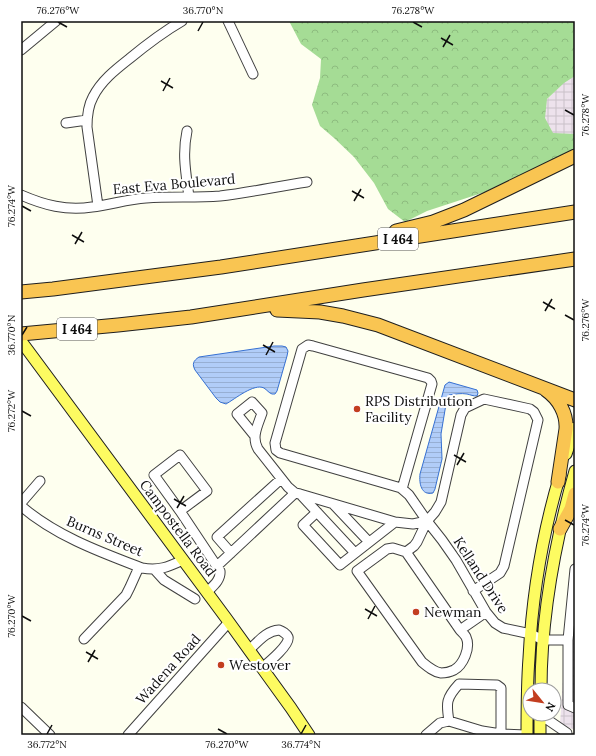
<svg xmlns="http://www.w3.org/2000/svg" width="596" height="756" font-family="Lora,serif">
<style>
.industrial{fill:url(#industrial-grid)}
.forest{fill:url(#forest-crowns)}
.water{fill:url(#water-rules);stroke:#3670d2}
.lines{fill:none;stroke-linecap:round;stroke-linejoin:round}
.minor-casing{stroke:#414141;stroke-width:11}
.major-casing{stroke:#1f1f1f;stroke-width:13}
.highway-casing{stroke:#1f1f1f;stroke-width:15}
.minor{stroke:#fff;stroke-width:9}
.major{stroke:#fdfb61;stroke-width:11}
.highway{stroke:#f9c552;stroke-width:13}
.ticks{fill:none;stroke:#0e0e0e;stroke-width:1.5}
.poi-dot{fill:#c33e20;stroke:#fff;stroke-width:1.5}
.labels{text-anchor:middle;stroke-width:4;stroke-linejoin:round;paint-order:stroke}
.shield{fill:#fff;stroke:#565656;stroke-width:1}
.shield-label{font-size:13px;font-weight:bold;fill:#0e0e0e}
.street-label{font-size:14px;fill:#0e0e0e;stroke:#fff}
.poi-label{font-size:14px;fill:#0e0e0e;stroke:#fff;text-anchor:start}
.neatline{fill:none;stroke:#0e0e0e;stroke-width:1.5}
.ticks-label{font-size:10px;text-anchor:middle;fill:#0e0e0e}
</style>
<defs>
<pattern id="industrial-grid" width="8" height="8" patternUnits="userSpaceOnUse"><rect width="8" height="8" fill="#ede2ec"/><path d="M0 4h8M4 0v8" fill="none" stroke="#cac1c9"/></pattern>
<pattern id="forest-crowns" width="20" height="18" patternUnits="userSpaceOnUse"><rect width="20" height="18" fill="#a5dc95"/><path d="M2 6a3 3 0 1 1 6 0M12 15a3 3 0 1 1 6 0" fill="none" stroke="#8dbc7f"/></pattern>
<pattern id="water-rules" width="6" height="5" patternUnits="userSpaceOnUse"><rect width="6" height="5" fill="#b1cdf8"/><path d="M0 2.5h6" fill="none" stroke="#97afd3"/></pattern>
</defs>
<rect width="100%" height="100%" fill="#feffef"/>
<path class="industrial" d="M575,70V134L462,189Z
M575,551V730L560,724L569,591Z"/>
<path class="forest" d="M289,21H575V76L564,83L547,99L545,118L553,133L575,134V149L485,192L427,211L405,222L388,209L374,183L354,157L334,138L320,126L312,105L320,78L321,59L301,44Z"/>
<path class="water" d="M274,346H282L286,347L288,351L287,356L277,391L275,394H272C269,393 267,390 264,388C254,383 235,399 226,404L220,402L216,398L195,370C192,364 193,361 199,357Z
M449,382L477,390L478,393L477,396C473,396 471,395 467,394C461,393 455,394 449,395L447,398L441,434L442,459L435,489L433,493C421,496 419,483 420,474L445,385Z"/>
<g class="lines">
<g class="minor-casing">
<path id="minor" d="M228,21L253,74
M21,50L56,21
M66,123L87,120
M187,131C182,155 186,173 189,197
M21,195C44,205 66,211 92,207C110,205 128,199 146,198C171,196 195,198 220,196C249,193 278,186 307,182
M98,206L87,127C87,117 88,106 93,97C101,81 115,70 129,59C146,45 163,32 182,21
M254,435L237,414L252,402L262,413C258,425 251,437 258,449L288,487L295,493L300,494L395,522L413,524L427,521
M402,489L432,384L431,381L428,378L313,346L308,345L302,349L275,443L276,450L280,453L401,488L409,495L427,521L442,540L456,560L486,612L495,623L503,628L531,634L543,640H568
M301,495L355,553
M21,503L40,481
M334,505L369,542
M21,506C56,536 100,552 142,568C159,571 168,567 183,560
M180,511L207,491L180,455L154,475L180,511L220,571C221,580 213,586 207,592
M317,512L303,525L340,565L395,522
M406,552L393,548L387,549L357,571L422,662C428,667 434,672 441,673C445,673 450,672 454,670C463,665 471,648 466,637C465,635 462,632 460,630
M231,553L217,537L281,479
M217,566L295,493
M154,569L164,580L195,599
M575,569L568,640V705L575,708
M473,591L500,573L504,566L538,420L534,412L530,409L484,399L465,408L461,415L441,502L435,512L427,521L417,542L414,546L406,552L460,630L486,612
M84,639L126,595L130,587L139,567
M249,650C258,642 266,631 279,630C282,631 287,634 288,637C291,644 268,663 262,668
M21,707L50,735
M540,718L548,720L567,733V735
M449,721C446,703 446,698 459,684L497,685L501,688V734
M128,735L229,622
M426,735L440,723L449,721L482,731L501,734L526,735"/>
</g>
<g class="major-casing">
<path id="major" d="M21,341L226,618L291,708L309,735
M566,454L575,428
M541,690C541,616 555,542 575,471
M527,735C527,709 527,684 529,658C532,598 543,532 560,475
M540,735V714"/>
</g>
<g class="highway-casing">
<path id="highway" d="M396,231L433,222L464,210L575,156
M21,292L53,289L221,267L446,232L575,212
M277,310L320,312L343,316L378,325L575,400
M21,334L118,325L191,317L363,290L575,259
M546,390C559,399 567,414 566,429L558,482
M560,529L571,509L575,494"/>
</g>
<use href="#minor" class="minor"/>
<use href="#major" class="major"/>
<use href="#highway" class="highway"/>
</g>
<path class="ticks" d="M58,22L67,27M413,22L422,27M198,31L203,22M441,38L453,45M443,47L450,35M161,81L173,88M163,91L170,78M565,110L574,115M352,191L364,198M354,201L361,189M22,206L31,211M72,235L84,242M75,244L82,232M543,302L555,309M545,311L552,299M565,315L574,320M22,335L27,327M263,345L275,352M266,355L273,342M22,411L31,416M454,455L466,462M457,465L464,453M174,499L186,506M177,508L184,496M565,520L574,525M365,609L377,616M22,616L31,621M368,619L375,606M86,652L98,659M88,662L95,650M218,729L227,734M47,734L52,725M301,734L306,725"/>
<g class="poi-dot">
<circle cx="357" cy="409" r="4"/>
<circle cx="416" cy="612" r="4"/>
<circle cx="221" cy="665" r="4"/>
</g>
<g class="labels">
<g class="shield">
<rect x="378" y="228" width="40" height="22" rx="3"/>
<rect x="57" y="318" width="40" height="22" rx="3"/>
</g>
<g class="shield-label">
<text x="398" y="244">I 464</text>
<text x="77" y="334">I 464</text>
</g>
<g class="street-label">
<text transform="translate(174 184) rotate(-5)" y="5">East Eva Boulevard</text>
<text transform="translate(178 528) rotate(53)" y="5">Campostella Road</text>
<text transform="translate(105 536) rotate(23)" y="5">Burns Street</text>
<text transform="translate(481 575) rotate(57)" y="5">Kelland Drive</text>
<text transform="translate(168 669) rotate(-48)" y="5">Wadena Road</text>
</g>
<g class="poi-label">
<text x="365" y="406">RPS Distribution<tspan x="365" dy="16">Facility</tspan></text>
<text x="424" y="617">Newman</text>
<text x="229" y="670">Westover</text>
</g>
</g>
<rect width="596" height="756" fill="none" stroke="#ffffff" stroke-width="44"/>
<g transform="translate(542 702) rotate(120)"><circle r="19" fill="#ffffff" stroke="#9f9f9f"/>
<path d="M0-3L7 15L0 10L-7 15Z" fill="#c33e20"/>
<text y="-6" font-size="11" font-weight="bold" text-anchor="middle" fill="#0e0e0e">N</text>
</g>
<rect x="22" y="22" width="552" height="712" class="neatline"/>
<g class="ticks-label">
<text x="58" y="14">76.276°W</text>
<text x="203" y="14">36.770°N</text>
<text x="413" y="14">76.278°W</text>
<text transform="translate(585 115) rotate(-90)" y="4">76.278°W</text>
<text transform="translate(11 206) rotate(-90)" y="4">76.274°W</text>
<text transform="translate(585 320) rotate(-90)" y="4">76.276°W</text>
<text transform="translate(11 335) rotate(-90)" y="4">36.770°N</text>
<text transform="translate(11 411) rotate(-90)" y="4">76.272°W</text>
<text transform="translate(585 525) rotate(-90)" y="4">76.274°W</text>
<text transform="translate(11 616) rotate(-90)" y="4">76.270°W</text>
<text x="47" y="748">36.772°N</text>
<text x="227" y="748">76.270°W</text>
<text x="301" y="748">36.774°N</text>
</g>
</svg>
